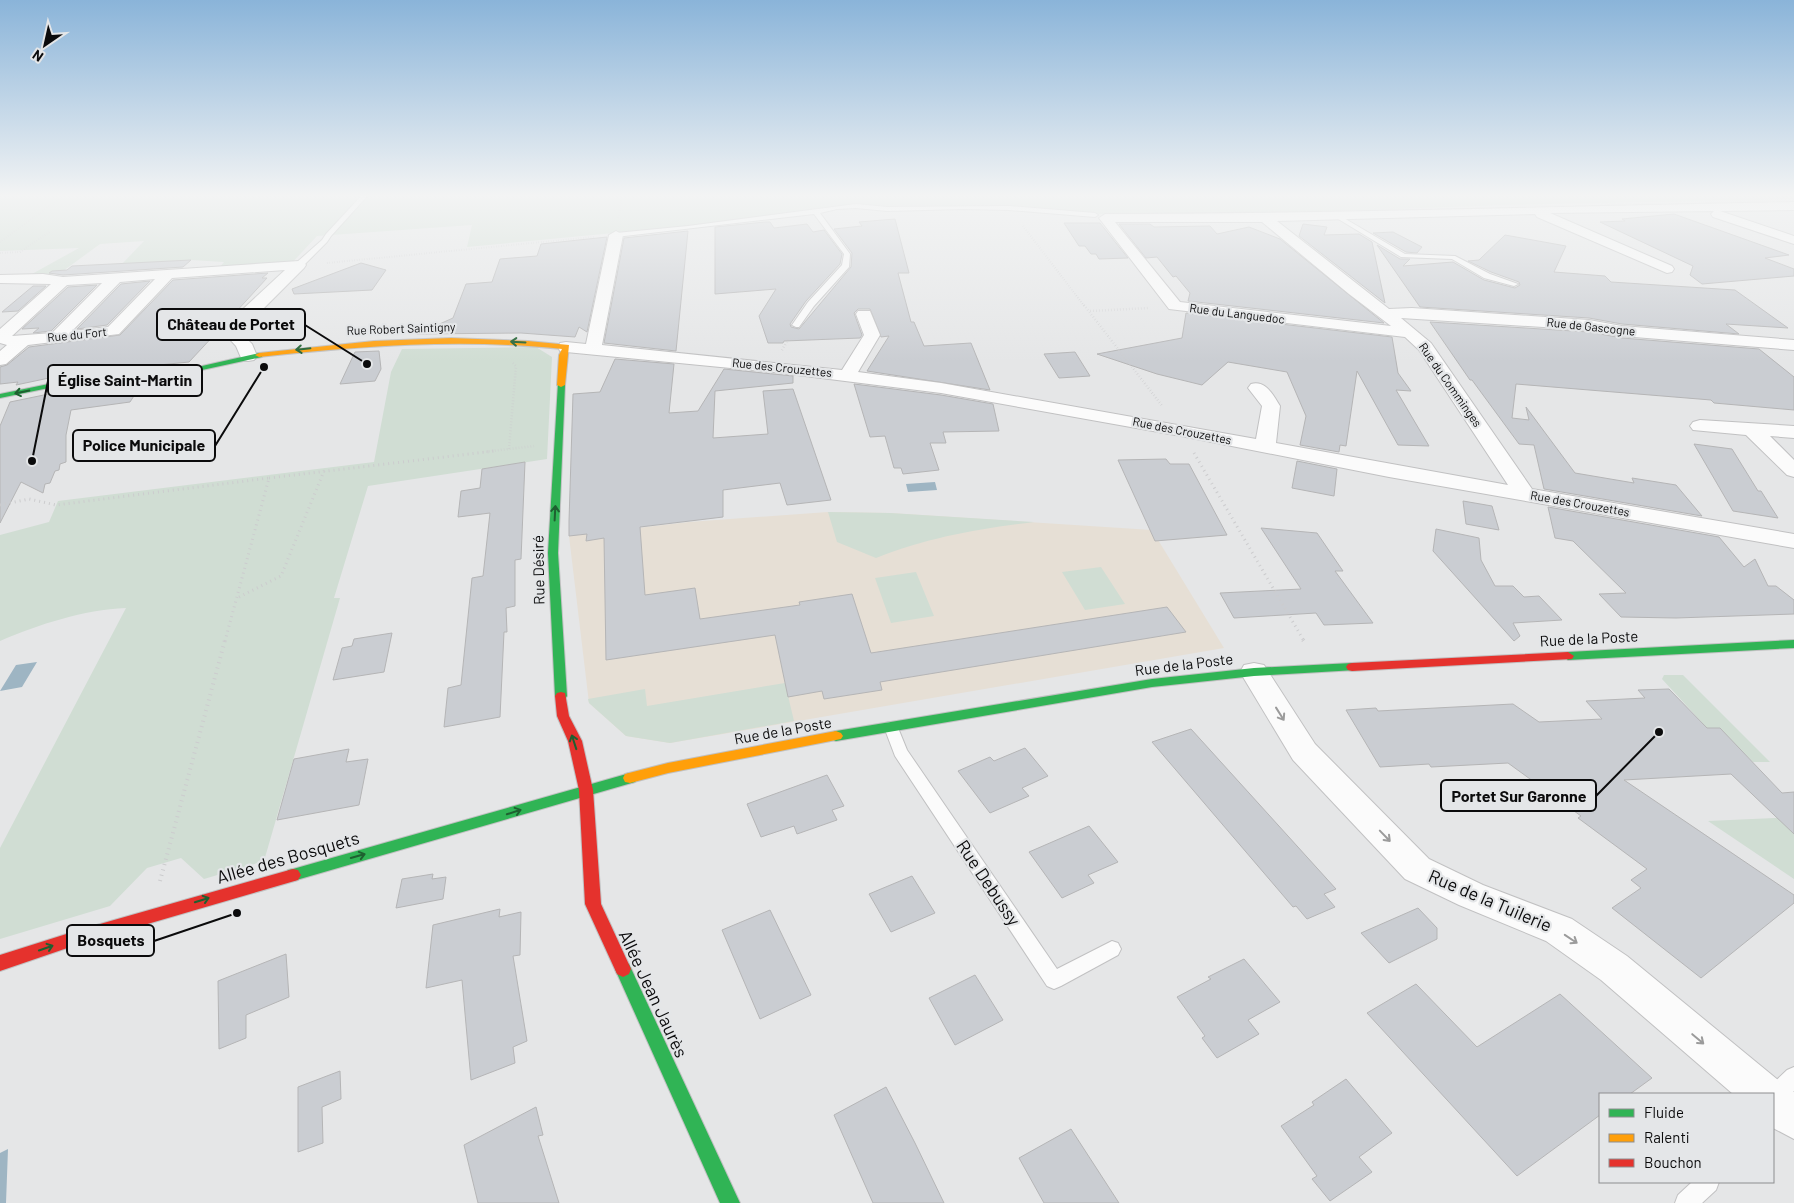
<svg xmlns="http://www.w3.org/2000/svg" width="1794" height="1203" font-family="Barlow,sans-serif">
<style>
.education{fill:#e6dfd5}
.green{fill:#d0ddd3}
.water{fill:#9eb5c3}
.building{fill:#cacdd2;stroke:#b5b5b6}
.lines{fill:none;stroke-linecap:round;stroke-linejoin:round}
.lane-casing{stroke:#c1c1c2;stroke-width:2}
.street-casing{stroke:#c1c1c2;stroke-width:2}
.fast-casing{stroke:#c1c1c2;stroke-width:2}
.slow-casing{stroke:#c1c1c2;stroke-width:2}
.jam-casing{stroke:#c1c1c2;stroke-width:2}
.path-far3{stroke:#ccccce;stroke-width:2;stroke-dasharray:0.5 2;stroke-linecap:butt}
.path-far2{stroke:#ccccce;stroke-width:2.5;stroke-dasharray:0.5 2.5;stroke-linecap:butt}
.path-far1{stroke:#ccccce;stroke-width:3;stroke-dasharray:1 4;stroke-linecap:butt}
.path{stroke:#ccccce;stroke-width:4;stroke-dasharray:1 4.5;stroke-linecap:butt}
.lane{fill:#fbfbfb;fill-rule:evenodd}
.street{fill:#fbfbfb;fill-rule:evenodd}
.fast{fill:#30b455;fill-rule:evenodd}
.slow{fill:#ff9f0a;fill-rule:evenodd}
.jam{fill:#e5322d;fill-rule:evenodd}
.oneway{stroke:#1e6030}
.oneway2{stroke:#9b9b9b}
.labels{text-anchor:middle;stroke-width:4.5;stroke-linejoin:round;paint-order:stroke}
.far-street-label{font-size:12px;fill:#0b0b0c;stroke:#e4e6e8}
.street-label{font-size:15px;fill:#0b0b0c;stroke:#e4e6e8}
.near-street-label{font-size:18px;fill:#0b0b0c;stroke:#e4e6e8}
.leader{fill:none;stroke:#0b0b0c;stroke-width:2}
.callout-dot{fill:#0b0b0c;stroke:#e4e6e8;stroke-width:2}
.callout{fill:#e4e6e8;stroke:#0b0b0c;stroke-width:2}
.callout-label{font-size:16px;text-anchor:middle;font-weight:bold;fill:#0b0b0c}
</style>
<rect width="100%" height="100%" fill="#e5e6e7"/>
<path class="education" d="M828,512L890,513L1152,530L1224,648L670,743L626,736L589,703L569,536L689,522Z"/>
<path class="green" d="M0,194H1794V199L1505,205L1284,213L1099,214L1002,205L846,209L806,211L688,226L467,247L472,225L317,236L290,265L219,268L224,262L191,260L122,264L144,241L100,244L59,274H32L79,248L0,251Z
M536,347L552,357L547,459L368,486L334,598H340L264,861L204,879L181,858L147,868L110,906L0,939V848L126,608C83,610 40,624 0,641V535L49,522L58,501L374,462L391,372L402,349Z
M828,512L890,513L1034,522C977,529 930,537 876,558L837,542Z
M1101,567L1125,604L1085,610L1062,572Z
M916,572L934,616L891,623L875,578Z
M1664,675H1683L1770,762H1753L1720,729L1707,728L1662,679Z
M785,683L794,721L670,743L626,736L589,703L588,699L645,689L647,706Z
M1794,817V879L1708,821Z"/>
<path class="water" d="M935,482L937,490L908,492L906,484Z
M37,662L22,687L0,691L16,665Z
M8,1149L6,1203H0V1153Z"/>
<path class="building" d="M1674,214L1789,255L1765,258L1794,269V276L1702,284L1690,275L1693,266L1600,222L1625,221L1622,219Z
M895,219L909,273H898L911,322H914L924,346L971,343L990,390L867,371L889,336L881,337L870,309H858L854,313L862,335L860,338L784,341L783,343H768L759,316L776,289L715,294V227L765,222H770L774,228L807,224L813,232L824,230L842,254L840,264L806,301L790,324L791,327L799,329L851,267L852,253L834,229L862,226L859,222Z
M1064,223H1100L1128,258L1099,259L1096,254H1091L1085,246H1079Z
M1119,224H1150L1154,227L1210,226L1217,234L1249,227L1280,239L1384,323L1188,301L1190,293L1176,276L1173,277L1157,257L1146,258Z
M1303,224L1327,227L1324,235L1359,234L1372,242L1385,303L1299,236Z
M688,231L676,351L604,343L624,238Z
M1393,232L1422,247L1417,253L1406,252L1373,233Z
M1505,235L1566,246L1554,272L1605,276L1611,282L1735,290L1788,328L1726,324L1739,334L1622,324L1589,318L1420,307L1377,245L1400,259H1410L1403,266L1453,262L1484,280L1515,288L1520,285L1519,282L1491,272L1468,261L1479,260Z
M607,237L587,332L579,327L575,337L521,333L417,334L453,318L466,284L492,282L500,259L537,256L541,244Z
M191,260L183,267L63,275L49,273L52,271L67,270L72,266Z
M361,263L386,270L372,290L294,294L292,289Z
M268,273L262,278H267L246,301L189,362L68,374L16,385L18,382L0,384V367L7,365L29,347L120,335L173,280Z
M150,281L107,325L77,329L121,284Z
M97,285L51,331L33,333L39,328L22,329L68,287Z
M33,286H46L18,311L2,312Z
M1186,313L1392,337L1398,373L1411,391L1396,390L1429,446L1398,445L1357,371L1346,446L1340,445L1339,452L1300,445L1306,416L1287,372L1228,362L1202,385L1157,374L1097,354L1182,338Z
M1430,322L1589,332L1622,338L1759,349L1794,377V410L1714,403L1711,400L1516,384L1512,418L1529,420L1526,407L1575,473L1634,483L1632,478L1676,485L1702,516L1544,489L1534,445L1519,444L1472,380H1470Z
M379,351L381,369L375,381L340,384L355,352Z
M1075,352L1090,376L1059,378L1044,354Z
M615,359L674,364L669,413L698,411L724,369L793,376V383L715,391L713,438L768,434L763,391L793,389L831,500L787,505L780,483L723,490V517L640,527L645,595L695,588L700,619L800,605L799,602L852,594L871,653L1167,607L1186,632L880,682L882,690L824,699L822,691L788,697L775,635L606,660L604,538L586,541L587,534L569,536V521L573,394L600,392Z
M143,382L130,402L71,410L66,435V462L60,464L59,470L55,471L50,483L45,484L43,493L21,482L0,523V426L10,402L68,390Z
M854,384L941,395L993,404L999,431L943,432L946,443H930L939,470L903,474L901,468H894L885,436L870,437Z
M1694,444L1732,449L1758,491H1761L1778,518L1733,511Z
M1166,459L1170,464H1189L1227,535L1155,541L1118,460Z
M1297,461L1337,469L1334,496L1292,488Z
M525,462L521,559L515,560V606L506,608L507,632H504L500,717L444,727L448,688L461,685L472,578L483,576L490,513L458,517L461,491L480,488L482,469Z
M1463,501L1492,506L1499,530L1466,524Z
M1548,507L1719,537L1744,567L1755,559L1768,586H1776L1794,600V614L1676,618L1621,617L1599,594L1626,593L1573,541L1555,538Z
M1261,528L1317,533L1343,571H1335L1373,623L1324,625L1316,613L1234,618L1220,593L1301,589Z
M1436,529L1479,538L1481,560L1495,586H1513L1524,597L1539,596L1562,620L1513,623L1520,636L1514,641L1433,551Z
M392,633L384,672L333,680L342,648L352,646L354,639Z
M1669,689L1707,728H1720L1782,793L1794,792V834L1731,774L1624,780L1794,895V903L1701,978L1612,908L1641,888L1631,880L1647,869L1578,818L1581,816L1508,763L1431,767L1429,764L1380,767L1346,710L1376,708L1378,711L1513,704L1539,722L1602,719L1586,701L1645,698L1638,690Z
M1191,729L1336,889L1324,894L1335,907L1307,919L1296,906L1293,907L1152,742Z
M1025,748L1048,776L1022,788L1029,796L990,813L958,771L990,757L994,761Z
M349,749L346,762L368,759L359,805L277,820L294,759Z
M827,775L844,806L832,810L837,820L797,834L794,826L761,837L747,804Z
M1089,826L1118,862L1088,875L1094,883L1062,898L1029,852Z
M433,874L432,879L446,877L443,899L396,908L402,879Z
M912,876L935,913L891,932L869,894Z
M1418,908L1437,928V939L1389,963L1361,933Z
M500,909L499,917L521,912L520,955L513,956L527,1041L513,1047L515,1063L471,1080L462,980L426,988L433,925Z
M770,910L811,995L760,1019L722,930Z
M286,954L289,997L246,1015V1038L219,1049L218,981Z
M1244,959L1280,1002L1248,1020L1259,1034L1217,1058L1202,1038L1205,1036L1177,997L1211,979L1208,977Z
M975,975L1003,1020L955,1045L929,998Z
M1416,984L1477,1047L1560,994L1652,1078L1630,1094H1600V1115L1517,1176L1367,1013Z
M340,1071L341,1099L322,1107L323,1143L298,1152V1087Z
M1346,1079L1392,1133L1359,1157L1372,1172L1330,1201L1312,1179L1317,1176L1281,1126L1314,1105L1312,1102Z
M886,1087L915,1143L944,1203H873L834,1115Z
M536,1107L543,1135L538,1136L559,1203H478L464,1145Z
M1071,1129L1119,1203H1044L1019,1158Z"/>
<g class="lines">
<g class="lane-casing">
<path id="lane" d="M363,194H369L331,236L327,242L302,267H296V263L322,240L326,234Z
M856,204L887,207L1009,206L1095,213L1098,215L1095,217L1009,210L963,209L887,211L856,208L837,209L820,213L850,254L849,267L814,306L799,327H796L792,325L808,302L842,265L844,254L814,214L616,237L613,235L616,233L688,226Z
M1337,214L1405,254L1455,256L1490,274L1518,284L1514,286L1484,278L1452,259L1401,257L1335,217L1334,216Z
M891,722L896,723L907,750L1057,969L1112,941L1118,943L1121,949L1118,955L1061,986L1054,989L1047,986L895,756L884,727L886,723Z
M1794,1067V1091L1780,1104L1773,1107V1094H1764L1766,1090L1787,1070Z
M1692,1182H1719L1716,1190L1702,1203H1675L1678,1195Z"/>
</g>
<g class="street-casing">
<path id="street" d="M1794,202V210L1720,211L1794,236V244L1713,217L1711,214L1714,211L1550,213L1672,266L1674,269L1672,272L1667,273L1537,217L1535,214L1277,221L1389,309L1412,308L1589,320L1622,326L1794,340V350L1622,336L1589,330L1401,318L1431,343L1532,489L1794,534V548L1389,477L1181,436L941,393L773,372L566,352L560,351L558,347L560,343L566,342L586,344L609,235L616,231L623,235L602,345L842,370L864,335L856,314L858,311H870L880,335L858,372L941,383L1256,439L1262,406L1248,388L1251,384C1266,380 1273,395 1280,406L1276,443L1508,485L1419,350L1405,337L1169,309L1099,218L1105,214C1335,214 1564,206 1794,202ZM1115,222H1262L1349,294L1391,326L1180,302Z
M299,261L304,262L306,265L304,268L240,332L252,344L257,356L254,360L248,361L242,360L236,346L223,332L242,310L285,270L172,278L119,334L28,345L6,364L0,365V351L7,345L0,343V329L51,284L0,283V275L43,274L63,277ZM155,279L108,327L72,331L120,282ZM102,283L52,333L12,336L67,285Z
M1700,420L1794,426V438L1770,436L1794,460V477L1787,475L1746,435L1693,430L1690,426L1693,422Z
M1254,663L1264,665L1315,744L1429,859L1483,885L1572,919L1627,956L1778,1080L1780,1085L1794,1092V1139L1773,1128V1094H1733L1601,980L1546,941L1459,905L1405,879L1293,760L1240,672L1244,665Z"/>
</g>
<g class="fast-casing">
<path id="fast" d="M259,353H262V357L202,370L68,384L0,398V394L68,380L202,366Z
M558,383L565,385L558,553L567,696L565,699H557L555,696L548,553Z
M1794,640V648L1568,660L1562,656L1568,652Z
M1352,663L1356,664L1358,667L1356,670L1254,676L1152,687L836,741L831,739L829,736L831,733L836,731L1152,679L1254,668Z
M630,773L635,774L637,778L635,782L293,881L288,880L285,875L288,870L293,869Z
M623,961L629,964L740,1203H720L615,969L617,964Z"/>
</g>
<g class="slow-casing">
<path id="slow" d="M451,338L528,341L569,345L565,385L561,387L557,385L559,355L562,349C460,338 360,346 259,357L255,355L259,353L374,341Z
M836,731L841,733L843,736L841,739L668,773L630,783L625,782L623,778L625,774L668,763Z"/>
</g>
<g class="jam-casing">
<path id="jam" d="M1568,652L1574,656L1572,659L1352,671L1348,670L1346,667L1348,664L1352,663Z
M561,692L565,693L569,716L582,741L593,790L601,904L631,969L629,974L623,977L617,974L585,904L579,790L568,741L557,716L555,696L557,693Z
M293,869L298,870L301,875L298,880L79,944L0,971V955L79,930Z"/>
</g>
<path class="path-far3" d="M618,218L623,194
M1023,226L1085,307
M0,242L66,194
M0,253L20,252L51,231
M327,263L594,237"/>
<path class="path-far2" d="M1084,305L1163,407
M1090,311L1149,308
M782,350L789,338
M509,449L516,366L512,362
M483,452L534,446"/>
<path class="path-far1" d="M1194,453L1304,641
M269,478L494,451
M0,505L29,499L56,505L269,478L225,641
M239,597L281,576L324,471"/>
<path class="path" d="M1303,640L1306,644
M160,881L225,640"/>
<use href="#lane" class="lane"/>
<use href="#street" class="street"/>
<use href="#fast" class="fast"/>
<use href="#slow" class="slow"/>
<use href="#jam" class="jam"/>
</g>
<defs><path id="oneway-shaft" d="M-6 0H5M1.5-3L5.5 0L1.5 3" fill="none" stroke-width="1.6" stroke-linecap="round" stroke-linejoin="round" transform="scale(1.25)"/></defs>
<g class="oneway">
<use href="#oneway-shaft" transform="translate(518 342) rotate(-177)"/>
<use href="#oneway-shaft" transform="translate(303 349) rotate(174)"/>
<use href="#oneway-shaft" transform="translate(22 392) rotate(168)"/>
<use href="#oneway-shaft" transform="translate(555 513) rotate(-87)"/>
<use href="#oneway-shaft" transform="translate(574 742) rotate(-108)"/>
<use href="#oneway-shaft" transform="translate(514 812) rotate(-18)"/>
<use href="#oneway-shaft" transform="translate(358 856) rotate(-16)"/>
<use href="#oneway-shaft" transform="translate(202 900) rotate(-17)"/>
<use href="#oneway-shaft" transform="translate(46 948) rotate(-19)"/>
</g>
<g class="oneway2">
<use href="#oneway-shaft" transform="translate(1280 714) rotate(58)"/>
<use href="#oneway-shaft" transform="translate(1385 836) rotate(46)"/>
<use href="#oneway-shaft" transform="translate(1571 939) rotate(34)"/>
<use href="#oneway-shaft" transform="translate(1698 1039) rotate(40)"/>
</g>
<linearGradient id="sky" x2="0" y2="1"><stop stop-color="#8ab4d9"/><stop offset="0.54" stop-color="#f3f4f4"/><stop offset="1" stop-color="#f3f4f4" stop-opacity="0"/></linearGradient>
<rect width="1794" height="362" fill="url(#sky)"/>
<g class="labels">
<g class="far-street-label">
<text transform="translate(1237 314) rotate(7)" y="4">Rue du Languedoc</text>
<text transform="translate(1591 327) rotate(6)" y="4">Rue de Gascogne</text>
<text transform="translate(401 329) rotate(-2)" y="4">Rue Robert Saintigny</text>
<text transform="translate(77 335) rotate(-6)" y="4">Rue du Fort</text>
<text transform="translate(782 368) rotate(6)" y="4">Rue des Crouzettes</text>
<text transform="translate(1450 385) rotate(55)" y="4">Rue du Comminges</text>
<text transform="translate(1182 431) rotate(11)" y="4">Rue des Crouzettes</text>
<text transform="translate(1580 504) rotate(10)" y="4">Rue des Crouzettes</text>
</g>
<g class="street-label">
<text transform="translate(539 570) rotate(-91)" y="5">Rue Désiré</text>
<text transform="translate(1589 639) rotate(-3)" y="5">Rue de la Poste</text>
<text transform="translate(1184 665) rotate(-7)" y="5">Rue de la Poste</text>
<text transform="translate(783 731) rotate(-10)" y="5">Rue de la Poste</text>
</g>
<g class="near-street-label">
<text transform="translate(288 858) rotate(-16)" y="6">Allée des Bosquets</text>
<text transform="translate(988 883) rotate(56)" y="6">Rue Debussy</text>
<text transform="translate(1490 901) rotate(23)" y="6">Rue de la Tuilerie</text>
<text transform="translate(653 994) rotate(65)" y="6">Allée Jean Jaurès</text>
</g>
</g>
<path class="leader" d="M367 364L305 325M32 461L48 381M264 367L215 446M1659 732L1596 796M237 913L154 941"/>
<g class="callout-dot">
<circle cx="367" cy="364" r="5"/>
<circle cx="32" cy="461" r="5"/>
<circle cx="264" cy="367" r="5"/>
<circle cx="1659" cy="732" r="5"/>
<circle cx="237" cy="913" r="5"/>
</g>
<g class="callout">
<rect x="157" y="309" width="148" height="31" rx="5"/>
<rect x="48" y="365" width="154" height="31" rx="5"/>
<rect x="73" y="430" width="142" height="31" rx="5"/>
<rect x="1441" y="780" width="155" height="31" rx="5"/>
<rect x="67" y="925" width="87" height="31" rx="5"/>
</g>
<g class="callout-label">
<text x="231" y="330">Château de Portet</text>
<text x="125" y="386">Église Saint-Martin</text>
<text x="144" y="451">Police Municipale</text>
<text x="1519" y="802">Portet Sur Garonne</text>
<text x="111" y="946">Bosquets</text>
</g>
<rect x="1599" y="1093" width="175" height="90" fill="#e4e6e8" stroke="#8d8e90"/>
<rect x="1609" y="1109" width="25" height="8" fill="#30b455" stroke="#8d8e90"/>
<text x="1644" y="1118" font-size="15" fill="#0b0b0c">Fluide</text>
<rect x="1609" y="1134" width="25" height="8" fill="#ff9f0a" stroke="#8d8e90"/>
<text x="1644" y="1143" font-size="15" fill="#0b0b0c">Ralenti</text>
<rect x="1609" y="1159" width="25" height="8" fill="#e5322d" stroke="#8d8e90"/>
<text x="1644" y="1168" font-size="15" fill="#0b0b0c">Bouchon</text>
<g transform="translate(45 45) rotate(214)" stroke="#e4e6e8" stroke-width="4" paint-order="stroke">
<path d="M0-4L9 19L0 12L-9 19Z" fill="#0b0b0c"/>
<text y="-8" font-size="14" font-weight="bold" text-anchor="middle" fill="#0b0b0c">N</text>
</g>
</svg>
